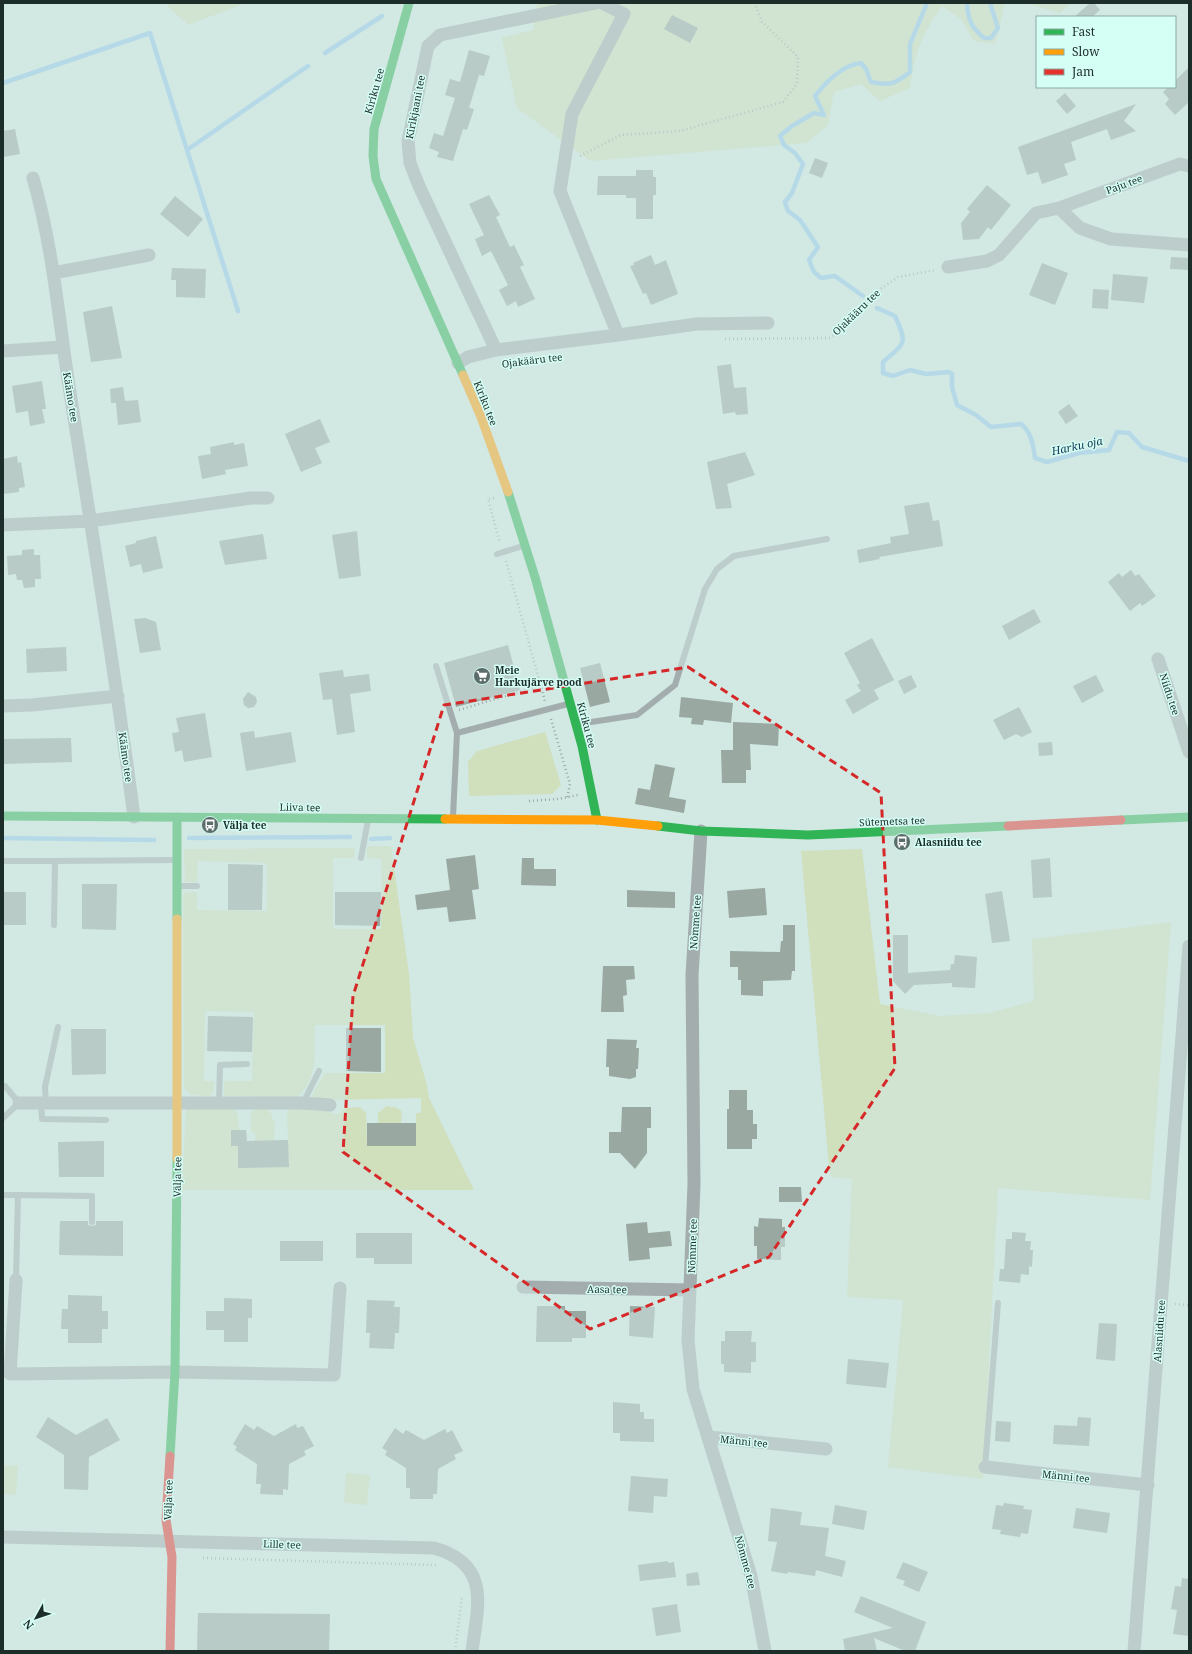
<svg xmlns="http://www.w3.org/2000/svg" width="1192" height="1654" font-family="'Noto Serif',serif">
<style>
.green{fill:#d0dfbc}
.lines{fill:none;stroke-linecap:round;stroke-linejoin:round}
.stream{stroke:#96c8ee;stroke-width:4.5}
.building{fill:#99a9a2}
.path{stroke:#9ca7a7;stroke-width:2.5;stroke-dasharray:1 3;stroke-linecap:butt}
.lane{stroke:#a3adad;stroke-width:6}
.street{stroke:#a3adad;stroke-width:13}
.fast{stroke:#30b455;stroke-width:9}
.slow{stroke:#ff9f0a;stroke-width:9}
.jam{stroke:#e5322d;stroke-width:9}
.marked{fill:none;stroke:#d62828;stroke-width:3;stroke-dasharray:8 5;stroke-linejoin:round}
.labels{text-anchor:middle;stroke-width:3;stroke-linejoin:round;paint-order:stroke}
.street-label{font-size:10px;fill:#1d2d2a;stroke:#d5fef5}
.poi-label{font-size:10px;font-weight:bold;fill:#1d2d2a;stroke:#d5fef5;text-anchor:start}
.water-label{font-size:11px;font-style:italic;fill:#153753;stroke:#d5fef5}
</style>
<rect width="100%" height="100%" fill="#d1e8e3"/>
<path class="green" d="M165,3H246L188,25Z
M537,3H1005L995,44L974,41L961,19L942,6C921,35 915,53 910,88L880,101L861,84L834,92L828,125L806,143L590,161L517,108L502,38L533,30Z
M1026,3H1071L1060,13Z
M545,732L561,785L552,794L469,796L468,762L477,751Z
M367,846H391L409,974L413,1038L427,1085L429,1098L474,1190H182L186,1108L234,1109L238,1115L239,1130H231V1146H238L239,1168L289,1166L287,1115L289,1109H330V1113L338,1114L345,1108L360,1107L366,1113L367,1146L416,1145V1113H421V1098L330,1100L315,1099L312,1095L325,1073H385V1025H315C314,1049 319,1083 295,1098L226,1096L224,1094V1083L226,1081H252L254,1012L205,1011L204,1081H214L213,1093L210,1096L191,1095L184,1088L183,895L187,892H197V910L267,911V863L198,861L197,882H185L184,849L355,848L354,858H333V929H381L382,886L381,859L367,858Z
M862,849L880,1004L940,1016L989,1013L1034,1001L1032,939L1171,922L1150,1200L998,1188L983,1479L888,1467L903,1300L847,1297L852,1179L830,1177L801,851Z
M387,1106L397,1108L402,1112L401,1123H378V1113Z
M255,1108H267L272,1115V1119L275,1120L274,1140L255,1141V1133L251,1132V1115Z
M3,1465L18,1466L16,1495L3,1494Z
M346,1473L370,1475L367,1505L344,1503Z"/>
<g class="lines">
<path class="stream" d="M967,3C968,20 971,27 984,38H991L998,28L990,3
M325,53L382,16
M3,83L150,33L238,311
M187,150L308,66
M863,296L835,276L821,278L814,272L809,260L818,247L800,220L788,211L785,202L792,193L803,164L795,153L784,145L780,136L792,126L814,113L824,115L815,96C826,82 842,65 861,63L866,69L871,82C890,86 895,84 910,72V44L927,3
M877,308L895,316C908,344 905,343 883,362V373L893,376L910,370L926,374L949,372L952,374V387L957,405L976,415L991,427L1021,424C1032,433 1033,445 1035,458L1047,462L1079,453L1109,450L1117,432L1129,433L1142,447L1189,461
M3,838L154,840
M189,838L350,837
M371,839L390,838"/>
</g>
<path class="building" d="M1090,3H1094L1100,10L1092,17H1074Z
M672,15L698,28L690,43L664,29Z
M469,50L490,56L484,76L479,75L469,108L474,109L467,130L463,129L453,161L437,157L439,152L429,148L434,133L443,136L455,98L445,95L450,79L460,82Z
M1189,67V102L1175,115L1165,104L1169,99L1163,92L1168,87H1175V81Z
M1065,93L1076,106L1067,114L1056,101Z
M1136,104L1124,121L1136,131L1111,140L1107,129L1071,142L1076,160L1064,164L1068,175L1042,184L1038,172L1027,175L1018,147Z
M15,129L20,154L3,157V131Z
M815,158L828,163L822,178L809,173Z
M636,170H653V177H656V195H653V219H636V198H626V195H597L598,176H636Z
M987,185L1011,205L991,230L988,227L979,239L963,240L961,223L970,212L967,209Z
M489,195L500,215L496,217L510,247L514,245L524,265L520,267L535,299L518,307L516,301L507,306L499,290L508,285L491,251L482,256L475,239L484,235L469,204Z
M175,196L203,219L188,237L160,214Z
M651,255L655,265L666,260L678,294L651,305L646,293L643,294L630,266L634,265L633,263Z
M1171,257L1189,258V270L1170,269Z
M1042,263L1068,273L1055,305L1029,295Z
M172,268L206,269L205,298L176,297V280H171Z
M1113,274L1148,277L1144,303L1111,300Z
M1093,289L1109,290L1108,309L1092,308Z
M112,306L122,358L91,362L83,312Z
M731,364L734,388L746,387L748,414L736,415L735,412L723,414L717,366Z
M42,381L46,409H42L45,423L30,426L28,411L16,413L12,386Z
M123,387L125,401L138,400L141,422L118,425L116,403H111L110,389Z
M1069,404L1078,416L1066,424L1058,412Z
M320,419L330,442L315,448L322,463L301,472L285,434Z
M234,442V445L244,443L248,466L225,470L226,474L202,479L198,456L211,454L210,447Z
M745,452L755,475L727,484L732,508L716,509L707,462Z
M17,456L18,463L21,462L25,487L19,488V492L3,494V459Z
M929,502L933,521L939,520L943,546L879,557L880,559L859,563L857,550L891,543L890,537L909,534L904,506Z
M357,531L361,576L339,579L332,535Z
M263,534L267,559L225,565L219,541Z
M156,536L163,568L143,573L141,564L130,567L125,546L136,543V541Z
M34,549V555H40L41,579H35V587L24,588L22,580H17L16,574L8,575L7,556L22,555V550Z
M1131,570L1135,576L1139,574L1156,596L1142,606L1140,603L1130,611L1108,582L1119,573L1122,577Z
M1034,609L1041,622L1009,640L1002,626Z
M145,618L156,622L161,650L140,653L134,619Z
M872,638L894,680L874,690L879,699L853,714L845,700L861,691L857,685L860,683L844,653Z
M508,645L520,690L456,707L444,663Z
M66,647L67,671L27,673L26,649Z
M600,663L610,702L590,707L580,668Z
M343,670L344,677L369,674L371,691L350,694L355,732L337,735L332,699L323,700L319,673Z
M911,675L917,687L904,694L898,681Z
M1096,675L1104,691L1082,703L1073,686Z
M248,692L256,697L257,702L254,707L248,708L244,705L243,699Z
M681,697L733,703L731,723L704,720L703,725L691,724L692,718L679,717Z
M1019,707L1032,732L1022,737L1016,734L1004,740L993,720Z
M205,713L212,757L184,762L182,750L175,752L172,733L179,732L176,718Z
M733,722L779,724L778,746L750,744L751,770H746V783H722L721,750H733Z
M254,731L255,738L291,732L296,762L246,771L240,733Z
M71,738L72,762L3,764V739Z
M1052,742L1053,755L1039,756L1038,743Z
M655,764L675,768L669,797L686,800L684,813L635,804L638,788L650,790Z
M475,855L479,889L472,890L476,919L449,922L447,907L417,910L415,895L450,890L446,859Z
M522,858H534V869H556V886L521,885Z
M1050,858L1052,897L1033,898L1031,860Z
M228,864L263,865L262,910H228Z
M82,884H117L116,930L82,929Z
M765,888L767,915L729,918L727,891Z
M627,890L675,892V908L627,907Z
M1002,891L1010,941L992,943L985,894Z
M3,892H26V925H3Z
M335,892H381L380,926L335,925Z
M783,925H795V971H792L791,980L763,981V996L741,995V980H738V967H730V951L780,952L781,941H783Z
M893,935H908V973L950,970L951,964H954L955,955L977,957L975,988L952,987V983L914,985L905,994L893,981Z
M603,966H634L635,979L626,980L627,995L623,996L624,1012H601Z
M208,1016L253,1017L252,1052L207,1051Z
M346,1028H381V1072L346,1071Z
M71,1029H106V1074L72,1075Z
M607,1039L637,1040L636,1048H639L638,1069H636V1077L630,1079L609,1076V1067H606Z
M729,1090H747V1110H753V1124H757V1139H752V1149H727V1109H729Z
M622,1107H651V1128H647V1153L635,1169L620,1153H609V1132H621Z
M367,1123H416V1146H367Z
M231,1130H246L247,1141L288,1140L289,1167L238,1168V1146H231Z
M104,1141V1177H59L58,1142Z
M779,1187H801L802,1202H779Z
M759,1218L782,1219V1227H785V1247H781V1260L757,1259V1246H754V1226L758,1227Z
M60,1221H88V1225L92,1226L96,1225V1221H123V1256L59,1255Z
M647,1222L648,1233L670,1231L672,1246L649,1248L650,1259L629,1261L626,1224Z
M1012,1232L1026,1233L1025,1241H1031L1030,1250H1033L1032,1267L1029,1266V1275L1021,1274L1020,1283L999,1281L1000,1269H1004L1006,1239H1012Z
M356,1233H412V1264H374V1258H356Z
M280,1241H323V1261H280Z
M68,1295L102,1296V1311H108V1329H102V1343H68V1329H61L62,1309H68Z
M224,1298L252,1299V1318H248V1342H224V1330H206V1311H224Z
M367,1300L395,1301L394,1307H400L399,1333H395L394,1349L369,1348L370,1333H366Z
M537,1306H565V1311H586V1338H572V1342H536Z
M630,1306L655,1307L653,1338L629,1336Z
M1099,1323L1117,1324L1115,1361L1096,1359Z
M725,1331H752L751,1342H756V1362H751V1373L724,1372V1364H721V1341H725Z
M848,1359L889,1363L886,1388L846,1384Z
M613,1402L640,1404V1412H644V1419H654V1442L620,1441V1433H613Z
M48,1417L76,1435L107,1418L120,1440L89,1457L88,1490L64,1489V1455L36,1437Z
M1078,1417L1091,1418L1089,1446L1053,1444L1054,1425L1077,1426Z
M996,1421L1011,1422L1010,1442L995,1441Z
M245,1424L254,1430L257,1426L274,1436L296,1424L297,1428L303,1426L314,1446L304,1451L306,1455L289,1464L288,1490L283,1489V1495L260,1494L261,1484H256L257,1464L235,1450L237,1447L233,1444Z
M395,1428L403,1434L406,1430L424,1440L445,1429L447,1433L452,1430L463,1451L454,1455L456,1459L438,1469L437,1494H433V1499H410V1488H406V1468L385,1455L387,1451L382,1448Z
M631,1476L668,1479L667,1497L654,1496L653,1513L628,1511Z
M1004,1503L1024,1506L1023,1509L1032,1510L1028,1534L1021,1533L1020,1537L1000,1534L1001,1530L992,1529L996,1505L1003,1506Z
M835,1505L867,1511L864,1530L832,1524Z
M771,1508L802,1512L800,1525L829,1528L825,1556L846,1561L842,1577L816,1570L815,1576L788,1572L787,1574L771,1571L777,1542L768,1541Z
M1076,1508L1110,1513L1107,1533L1073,1528Z
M668,1561V1563L674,1562L676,1577L640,1581L638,1565Z
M903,1562L928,1572L919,1592L903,1585L905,1581L896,1578Z
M698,1572L700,1585L687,1586L686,1574Z
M1182,1578L1189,1579V1636L1173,1634L1177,1610L1171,1609L1175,1586L1181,1587Z
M861,1596L926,1622L915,1651H905L874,1638L877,1651H845L843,1639L893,1628L854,1612Z
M677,1604L681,1632L656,1636L652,1608Z
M198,1613L330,1614L329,1651H197Z"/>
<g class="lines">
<path class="path" d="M580,156L621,135L680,131L783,102L797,84L798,57L762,22L755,3
M725,339L830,338L863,308L879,290L898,277L936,270
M494,498L488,499L500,543
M506,561L545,701
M459,710L541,685
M551,719L570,784L567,798
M529,801L558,799L578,795
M1175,1304L1189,1305
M203,1558L436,1565
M455,1651L462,1597"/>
<path class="lane" d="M497,554L523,546
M436,666L457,733
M578,724L637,715L675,685L705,589L717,569L734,556L827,539
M453,817L457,733L568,704
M361,858L368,820
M3,861H55
M179,886H197
M54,925L55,861L176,860
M3,1086H5L19,1103L3,1118
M41,1103L42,1119L106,1120
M46,1103L45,1087L58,1027
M219,1103L220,1065L247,1064
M303,1103L319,1071
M3,1195H18L16,1280
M18,1195L92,1196V1222
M985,1467L998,1303"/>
<path class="street" d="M33,178C54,250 59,325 71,399C93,538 116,677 134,817
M1059,208L1080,228L1111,239L1189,245
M948,267L987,261L999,255L1036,213L1059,208L1180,164L1189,166
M53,273L149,255
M618,335L697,324L768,323
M496,350L419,186L410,163L408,141L428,46L440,35L596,3
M3,351L63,347
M458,363L468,357L496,350L618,335L560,191L572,114L624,14L602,3
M3,525L90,521L251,498H268
M1158,659L1189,752
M3,706L32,705L118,696
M701,831L692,975L694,1184L688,1340L693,1389L751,1576L765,1651
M19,1103H303L330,1105
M16,1280L10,1374L175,1372L334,1375L340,1288
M523,1287L690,1290
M709,1437L826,1449
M985,1467L1148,1485
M3,1537L434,1548C491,1564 478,1605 472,1651
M1134,1651L1189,946"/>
<path class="fast" d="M409,3L374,129L373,156L376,179L463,375
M508,492L535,577L582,746L597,820
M3,816L445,819
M177,817V919
M1121,820L1189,817
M658,826L701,831L808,835L1008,826
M170,1456L175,1372L177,1159"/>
<path class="slow" d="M463,375L481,417L508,492
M445,819L597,820L658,826
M177,919V1159"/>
<path class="jam" d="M1008,826L1121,820
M170,1456L166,1520L172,1557L170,1651"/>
</g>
<path d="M0 0H1192V1654H0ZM688,667L881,793L895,1068L769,1257L590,1329L343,1152L353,996L444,705Z" fill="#d1e8e3" fill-opacity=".55" fill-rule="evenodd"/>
<path class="marked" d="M688,667L881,793L895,1068L769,1257L590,1329L343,1152L353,996L444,705Z"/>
<defs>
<g id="supermarket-disc" transform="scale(0.9)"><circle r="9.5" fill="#5c6e6b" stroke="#d5fef5"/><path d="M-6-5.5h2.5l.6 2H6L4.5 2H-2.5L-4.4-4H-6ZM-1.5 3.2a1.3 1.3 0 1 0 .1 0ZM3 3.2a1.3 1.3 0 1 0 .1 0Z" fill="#fff"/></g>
<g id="bus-disc" transform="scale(0.9)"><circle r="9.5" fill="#5c6e6b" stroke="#d5fef5"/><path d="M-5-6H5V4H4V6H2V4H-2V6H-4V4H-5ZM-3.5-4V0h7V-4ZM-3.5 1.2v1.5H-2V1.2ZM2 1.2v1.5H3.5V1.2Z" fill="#fff"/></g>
</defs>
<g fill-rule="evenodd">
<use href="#supermarket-disc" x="482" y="676"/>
<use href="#bus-disc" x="210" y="825"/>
<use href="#bus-disc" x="902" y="842"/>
</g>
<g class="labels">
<g class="street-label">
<text transform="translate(374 91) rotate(-74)" y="4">Kiriku tee</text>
<text transform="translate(415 107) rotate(-79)" y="4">Kirikjaani tee</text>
<text transform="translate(1124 184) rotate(-20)" y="4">Paju tee</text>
<text transform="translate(856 312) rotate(-44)" y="4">Ojakääru tee</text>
<text transform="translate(532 360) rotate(-7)" y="4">Ojakääru tee</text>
<text transform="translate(71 397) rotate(81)" y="4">Käämo tee</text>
<text transform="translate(486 403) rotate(68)" y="4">Kiriku tee</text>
<text transform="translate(1170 694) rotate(72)" y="4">Niidu tee</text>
<text transform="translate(587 725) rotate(75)" y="4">Kiriku tee</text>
<text transform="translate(126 757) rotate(82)" y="4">Käämo tee</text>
<text transform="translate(300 807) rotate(1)" y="4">Liiva tee</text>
<text transform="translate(892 821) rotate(-2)" y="4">Sütemetsa tee</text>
<text transform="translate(695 922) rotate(-86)" y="4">Nõmme tee</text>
<text transform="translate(177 1177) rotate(-89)" y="4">Välja tee</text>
<text transform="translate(692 1246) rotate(-88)" y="4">Nõmme tee</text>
<text transform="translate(607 1289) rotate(1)" y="4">Aasa tee</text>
<text transform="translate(1159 1331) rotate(-86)" y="4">Alasniidu tee</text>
<text transform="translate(744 1441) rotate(6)" y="4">Männi tee</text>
<text transform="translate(1066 1476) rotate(6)" y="4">Männi tee</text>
<text transform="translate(168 1500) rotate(-88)" y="4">Välja tee</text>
<text transform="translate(282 1544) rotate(2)" y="4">Lille tee</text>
<text transform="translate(746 1562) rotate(75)" y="4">Nõmme tee</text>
</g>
<g class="poi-label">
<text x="495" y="674">Meie<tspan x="495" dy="12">Harkujärve pood</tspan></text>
<text x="223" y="829">Välja tee</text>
<text x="915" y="846">Alasniidu tee</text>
</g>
<g class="water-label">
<text transform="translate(1077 446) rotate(-12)" y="4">Harku oja</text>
</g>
</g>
<rect width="1192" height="1654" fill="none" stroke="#1d2d2a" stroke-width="8"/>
<rect x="1036" y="16" width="140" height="72" fill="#d5fef5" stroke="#8baaa4"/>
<rect x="1044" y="29" width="20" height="6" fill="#30b455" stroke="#8baaa4"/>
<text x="1072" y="36" font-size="12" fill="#1d2d2a">Fast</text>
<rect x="1044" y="49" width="20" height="6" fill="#ff9f0a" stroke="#8baaa4"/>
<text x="1072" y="56" font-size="12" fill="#1d2d2a">Slow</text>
<rect x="1044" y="69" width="20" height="6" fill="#e5322d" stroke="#8baaa4"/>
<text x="1072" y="76" font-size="12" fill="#1d2d2a">Jam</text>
<g transform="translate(36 1618) rotate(230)" stroke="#d5fef5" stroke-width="3" paint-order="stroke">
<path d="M0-3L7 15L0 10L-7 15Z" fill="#1d2d2a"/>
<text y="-6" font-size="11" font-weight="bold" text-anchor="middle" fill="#1d2d2a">N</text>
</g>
</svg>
